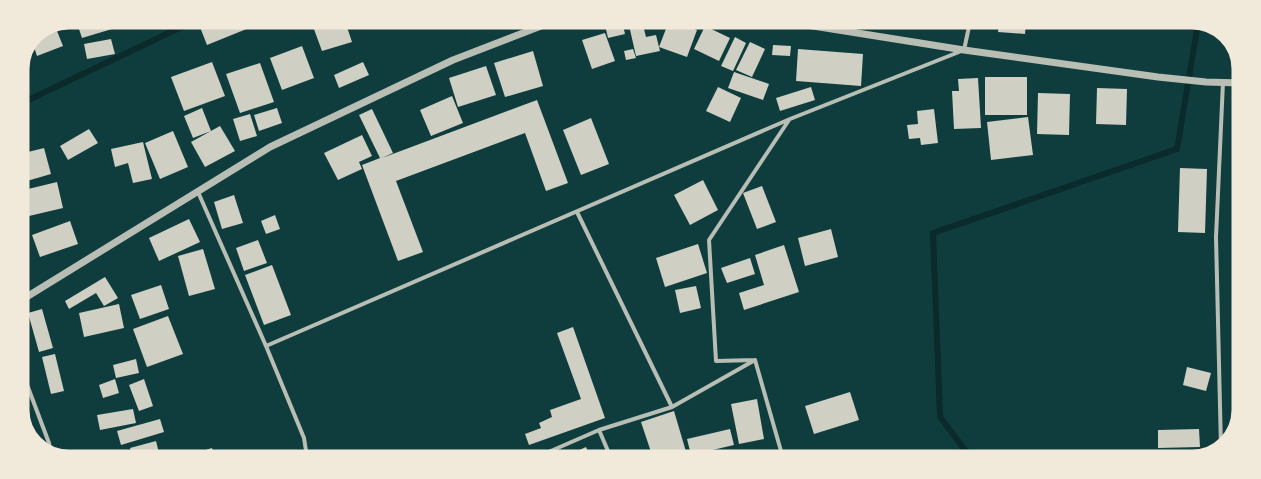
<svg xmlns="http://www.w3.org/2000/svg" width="1261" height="479" font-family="Rubik,sans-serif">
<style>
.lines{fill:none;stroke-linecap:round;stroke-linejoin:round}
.stream{stroke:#0a2a2b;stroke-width:6}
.building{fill:#cfcfc3}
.minor{stroke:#b8beb3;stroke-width:4}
.tertiary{stroke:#b8beb3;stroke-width:7}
.rim{fill:none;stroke:#f1e9da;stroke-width:5}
</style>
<rect width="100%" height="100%" fill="#0f3d3e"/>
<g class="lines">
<path class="stream" d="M20,104L196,20
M971,458L940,417L933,233L1177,149L1197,29L1200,23"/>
</g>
<path class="building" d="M76,20H120L122,26L82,38Z
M204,20H246L249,28L207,45L198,22Z
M311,21H345L352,42L322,51Z
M619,21H622L625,34L608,38L605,25Z
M628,21H642L646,37L656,35L660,51L636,56Z
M669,21H673L697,30L687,57L659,47Z
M978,22H995V28L977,27Z
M999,22H1026L1025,34L998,32Z
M55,26L63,46L37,56L32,41L35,34Z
M705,26L730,38L719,61L694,49Z
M605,33L615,61L592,69L582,40Z
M735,37L746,43L733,71L721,66Z
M111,39L115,54L87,59L84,44Z
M750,42L765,49L752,77L736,70Z
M773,45L791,46L790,56L772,55Z
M302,46L314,78L282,90L270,58Z
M633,49L636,58L626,60L624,51Z
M798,49L863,54L861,86L796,81Z
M533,51L543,86L505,97L494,63Z
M212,62L225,96L184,111L171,77Z
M363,62L369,75L339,88L334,75Z
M260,63L274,102L240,113L226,74Z
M486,66L496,95L458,107L449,78Z
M734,72L769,84L763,100L728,88Z
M985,77H1027V115H985Z
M978,78L981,128L954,129L952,91H959L958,79Z
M718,87L741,98L730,122L706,111Z
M811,87L815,100L780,111L776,98Z
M1097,88L1127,89L1126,125L1096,124Z
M1038,93L1070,94L1069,135L1037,134Z
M452,96L463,123L431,136L420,110Z
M537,100L568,183L546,191L525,133L396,181L423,252L398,261L362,165L380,158L359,115L372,109L393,153L382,158Z
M202,108L211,131L193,138L184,116Z
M277,108L282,123L259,131L254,115Z
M934,109L938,143L921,145L920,138L909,139L907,125L918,124L917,111Z
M250,114L257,136L240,141L233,119Z
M1028,117L1033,155L991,160L987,122Z
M591,118L609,164L581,175L563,130Z
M220,126L235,151L205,167L191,142Z
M89,129L98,143L68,160L60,146Z
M173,131L188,167L160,179L145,143Z
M362,135L372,156L359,162L362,169L338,180L324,153Z
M143,142L152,179L133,183L128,163L115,167L111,149Z
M44,148L51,174L20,183V154Z
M1180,168L1207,169L1205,233L1178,232Z
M703,180L718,210L690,225L674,195Z
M57,182L63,208L29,216L24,190Z
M762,186L776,222L757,229L743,193Z
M234,195L243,223L222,229L214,202Z
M20,213L26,230L20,232Z
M275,215L280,229L266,234L261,221Z
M189,219L200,242L159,261L149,238Z
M70,221L78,244L40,257L32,235Z
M831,229L838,257L805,266L798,238Z
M258,240L267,263L244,271L236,248Z
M698,244L707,273L665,287L656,258Z
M784,245L799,292L744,310L739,293L764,285L755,255Z
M203,249L215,289L189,296L178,256Z
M750,258L755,274L727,283L721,268Z
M272,265L291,315L264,325L245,275Z
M105,277L118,298L104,306L96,293L69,309L65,301Z
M161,285L169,309L140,319L131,295Z
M696,286L701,308L680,313L675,290Z
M119,304L124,328L84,337L79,313Z
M42,309L53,348L39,352L28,313Z
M168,316L183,354L147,367L133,329Z
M573,327L605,418L529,445L525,434L541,428L539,423L552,417L550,410L581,399L557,333Z
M55,354L64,391L51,394L42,357Z
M136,359L139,373L116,378L113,365Z
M1187,367L1211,373L1206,391L1183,385Z
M115,379L119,393L103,398L99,385Z
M144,379L153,406L139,411L129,385Z
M20,391L25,401L20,403Z
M850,392L859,420L814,434L805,406Z
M757,399L764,439L739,444L731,404Z
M133,409L136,423L100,430L97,415Z
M674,411L687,455L677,458H653L641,422Z
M160,419L164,432L121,445L117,431Z
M730,429L734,445L691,455L687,439Z
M1199,429L1200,447L1158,448V430Z
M156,441L160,457L133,456L130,448Z
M586,447L591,458H566V456Z
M212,448L215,457H186V456Z
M732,453L733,458H702V457Z"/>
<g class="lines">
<path class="minor" d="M198,192L266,346L304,438L307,457
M577,212L672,407
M266,346L790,119L964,50L970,22
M755,360L783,458
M20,366L49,443L51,455
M599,430L611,458
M1221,448L1216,237L1223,82
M537,457L599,430L672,407L755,360L716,361L709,240L789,120"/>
<path class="tertiary" d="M788,22L964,50L1158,77L1206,82L1241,83
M20,301L270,147L453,60L554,21"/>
</g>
<path d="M0 0H1261V479H0ZM69 27H1192A42 42 0 0 1 1234 69V410A42 42 0 0 1 1192 452H69A42 42 0 0 1 27 410V69A42 42 0 0 1 69 27Z" fill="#f1e9da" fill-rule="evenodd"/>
<path class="rim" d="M69 27H1192A42 42 0 0 1 1234 69V410A42 42 0 0 1 1192 452H69A42 42 0 0 1 27 410V69A42 42 0 0 1 69 27Z"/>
</svg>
